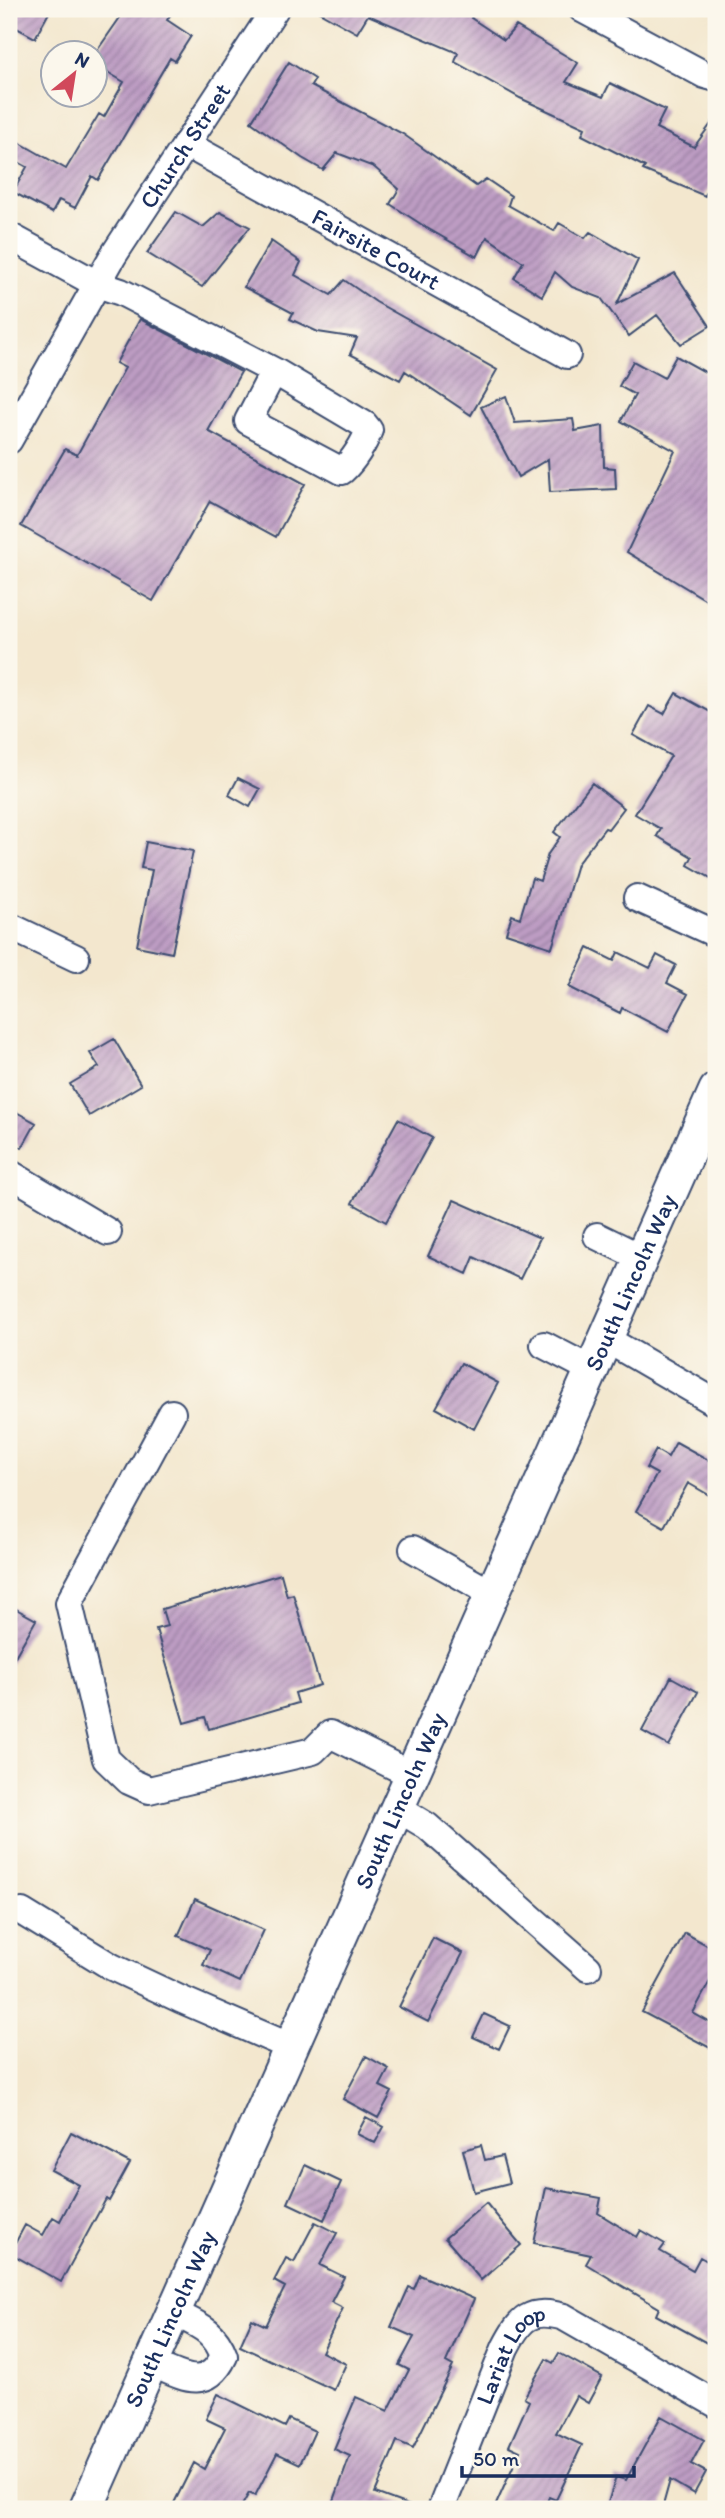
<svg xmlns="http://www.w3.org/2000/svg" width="725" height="2518" font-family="Itim,sans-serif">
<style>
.building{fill:url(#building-hatch)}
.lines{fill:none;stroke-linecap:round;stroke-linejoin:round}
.minor-casing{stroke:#3b4b6f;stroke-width:30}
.major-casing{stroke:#3b4b6f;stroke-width:37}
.minor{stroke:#fff;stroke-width:26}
.major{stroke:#fff;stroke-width:33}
.labels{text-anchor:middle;stroke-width:7;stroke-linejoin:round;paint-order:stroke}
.street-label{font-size:24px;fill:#1b2f5e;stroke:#fbf7ec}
</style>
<defs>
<pattern id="building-hatch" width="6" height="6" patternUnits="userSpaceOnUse" patternTransform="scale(1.75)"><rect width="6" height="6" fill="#bd9cc3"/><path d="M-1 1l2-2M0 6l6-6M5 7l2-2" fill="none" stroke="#9980a2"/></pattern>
</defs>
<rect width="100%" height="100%" fill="#fbf7ec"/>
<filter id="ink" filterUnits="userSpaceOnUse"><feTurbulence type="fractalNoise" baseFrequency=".0143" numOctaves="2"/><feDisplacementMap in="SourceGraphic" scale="14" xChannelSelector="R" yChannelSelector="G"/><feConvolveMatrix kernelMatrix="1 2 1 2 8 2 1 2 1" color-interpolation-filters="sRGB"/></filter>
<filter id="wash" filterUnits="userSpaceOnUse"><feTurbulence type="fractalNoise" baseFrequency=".00686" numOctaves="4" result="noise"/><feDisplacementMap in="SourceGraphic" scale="28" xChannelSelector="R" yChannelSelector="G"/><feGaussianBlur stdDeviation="1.57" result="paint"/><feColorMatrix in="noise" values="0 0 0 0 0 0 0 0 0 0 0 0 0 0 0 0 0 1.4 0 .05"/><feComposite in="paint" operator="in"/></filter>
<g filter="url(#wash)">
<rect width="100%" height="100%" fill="#f3e7ce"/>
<g id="blocks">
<path class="building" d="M9,9H51L35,38L9,24Z
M126,9H174L167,20L191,36L175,61L170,58L98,180L92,176L75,208L59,200L52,213L13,192L27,167L9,157V151L15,140L66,169L99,114L104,117L124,82L94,64V55Z
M314,9H477L471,18L504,40L516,26L578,63L566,82L603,97L610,83L665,110L656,128L694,147L716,117V172L705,196L643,170L645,167L582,135L585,128L520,98L455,62L458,53L368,15L357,33Z
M289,62L315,79L311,86L403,134L476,186L486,179L511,196L508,205L554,231L559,223L585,238L590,232L638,260L617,304L675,273L710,326L681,344L657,315L629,336L601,298L572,287L555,272L542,296L514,278L523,262L487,237L477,257L427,228L390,204L399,189L374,167L337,153L323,170L302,158L251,122Z
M176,212L203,227L220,212L250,227L202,287L147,253Z
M271,241L301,262L295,275L331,295L344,280L376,302L497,370L471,415L405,371L400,380L350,354L357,338L318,332L290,319L293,313L244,287Z
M140,319L241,372L208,431L305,484L276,537L210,501L153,601L21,526L65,449L77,455L125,368L116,363Z
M676,356L716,378V606L627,552L675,451L621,421L635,395L619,386L633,361L664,378Z
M506,396L515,423L573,419L575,431L603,426L604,467L615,468L616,489L550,492L548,459L518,477L481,407Z
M676,693L716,715V881L688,865L692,857L657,836L661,829L635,814L671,756L633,735L649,706L664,714Z
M238,778L260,789L250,807L229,795Z
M592,783L624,808L608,829L605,828L577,864L552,948L506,933L512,915L520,918L532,878L540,881L548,854L560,837L554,832Z
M146,842L193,851L172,953L137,946L152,870L141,868Z
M588,948L614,961L618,952L650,968L657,955L676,965L667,983L688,994L668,1032L622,1008L620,1013L569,987Z
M114,1039L141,1085L89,1116L70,1084L99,1067L90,1053Z
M9,1108L36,1123L22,1148L9,1141Z
M398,1119L432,1138L386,1222L352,1203Z
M454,1200L540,1238L520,1279L474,1257L467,1274L428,1256Z
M461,1363L498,1383L474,1429L436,1408Z
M676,1442L716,1464V1499L688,1483L664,1527L636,1511L657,1474L646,1468L656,1450L668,1457Z
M281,1574L287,1596L293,1594L320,1685L295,1693L298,1703L209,1729L205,1717L184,1723L156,1629L167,1626L162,1609Z
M9,1605L36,1620L9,1667Z
M671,1677L698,1692L669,1746L642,1731Z
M195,1899L264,1930L240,1982L203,1965L210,1950L178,1936Z
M685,1933L716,1950V1970L693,2013L716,2026V2051L642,2012Z
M433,1938L463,1953L428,2022L399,2007Z
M484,2014L510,2026L499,2049L473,2037Z
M366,2056L389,2069L380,2086L392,2092L378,2118L343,2099Z
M366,2117L384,2127L375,2143L357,2134Z
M71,2132L130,2163L109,2201L106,2199L61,2282L10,2253L25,2225L43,2235L53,2217L60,2221L79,2185L51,2170Z
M481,2145L485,2160L502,2156L509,2183L474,2192L463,2150Z
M305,2165L341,2182L324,2220L288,2203Z
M546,2188L601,2198L598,2213L637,2237L641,2230L665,2244L660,2251L693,2270L700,2257L716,2266V2348L656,2315L659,2308L586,2264L591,2255L534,2243Z
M486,2203L521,2245L481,2280L445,2238Z
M315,2222L337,2233L320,2265L344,2277L331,2302L343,2308L322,2352L346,2364L334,2390L240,2346L252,2319L266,2326L285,2287L274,2281L286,2258L294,2262Z
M420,2275L474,2299L446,2362L453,2366L413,2448L397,2441L375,2493L413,2507V2509H331L350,2456L334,2449L356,2397L388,2411L409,2370L399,2365L414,2337L391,2327L409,2287L414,2289Z
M559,2353L602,2377L588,2403L576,2396L556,2433L582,2445L556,2500L549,2497L544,2509H494L520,2451L509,2446L529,2401L524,2398L546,2359L553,2363Z
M218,2394L285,2427L289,2419L315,2431L300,2464L277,2453L255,2496L249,2493L240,2509H171L194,2463L204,2469L225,2428L206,2419Z
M661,2416L704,2440L691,2464L706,2472L694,2494L670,2480L662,2509H606L616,2477L626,2480Z"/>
</g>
</g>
<g filter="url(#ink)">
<use href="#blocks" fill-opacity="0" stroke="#3b4b6f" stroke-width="2"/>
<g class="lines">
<g class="minor-casing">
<g id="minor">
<path d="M582,9L705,75L716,78"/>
<path id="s1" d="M186,144L567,355"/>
<path d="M9,236L97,284L121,292L274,371L365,425L369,430C364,444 353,461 342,471L248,421L274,371"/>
<path id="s2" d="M9,440L113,256L275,9"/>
<path d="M637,898L716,934"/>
<path d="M9,926L76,958"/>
<path d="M9,1173L108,1232"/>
<path d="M597,1236L642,1258"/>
<path d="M606,1339L716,1403"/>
<path d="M544,1345L592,1370"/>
<path d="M172,1413L69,1603L106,1759L129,1781L149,1790L313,1751L330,1734L412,1775"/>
<path d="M413,1549L493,1594"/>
<path d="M397,1808L427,1826L588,1968"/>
<path d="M22,1912L112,1967L180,1999L291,2047"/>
<path d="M151,2363C180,2375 206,2394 224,2356C214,2329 198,2325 173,2312"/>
<path id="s3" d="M441,2509L505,2348C520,2319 530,2307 564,2317L716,2404"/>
</g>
</g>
<g class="major-casing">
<g id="major">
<path id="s4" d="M86,2509L716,1090"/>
</g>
</g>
<use href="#minor" class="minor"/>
<use href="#major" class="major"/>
</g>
</g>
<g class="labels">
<g class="street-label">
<text dy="8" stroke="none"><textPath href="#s2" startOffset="343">Church Street</textPath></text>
<text dy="8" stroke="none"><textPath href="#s1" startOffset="217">Fairsite Court</textPath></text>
<text dy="8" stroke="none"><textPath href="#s4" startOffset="1342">South Lincoln Way</textPath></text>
<text dy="8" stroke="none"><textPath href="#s4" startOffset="775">South Lincoln Way</textPath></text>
<text dy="8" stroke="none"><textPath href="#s4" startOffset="208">South Lincoln Way</textPath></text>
<text dy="8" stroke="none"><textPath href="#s3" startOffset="172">Lariat Loop</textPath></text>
</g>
</g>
<rect width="725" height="2518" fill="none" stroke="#fbf7ec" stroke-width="35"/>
<g transform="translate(74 74) rotate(30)"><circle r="33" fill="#fbf7ec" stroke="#a1a7b3" stroke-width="2"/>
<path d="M0-5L12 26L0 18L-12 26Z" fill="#d1495b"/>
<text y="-10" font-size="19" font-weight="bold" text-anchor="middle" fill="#1b2f5e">N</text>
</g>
<path d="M462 2466v10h172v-10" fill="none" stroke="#1b2f5e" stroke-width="3.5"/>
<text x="473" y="2466" font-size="21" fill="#1b2f5e" stroke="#fbf7ec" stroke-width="5" paint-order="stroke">50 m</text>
</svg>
